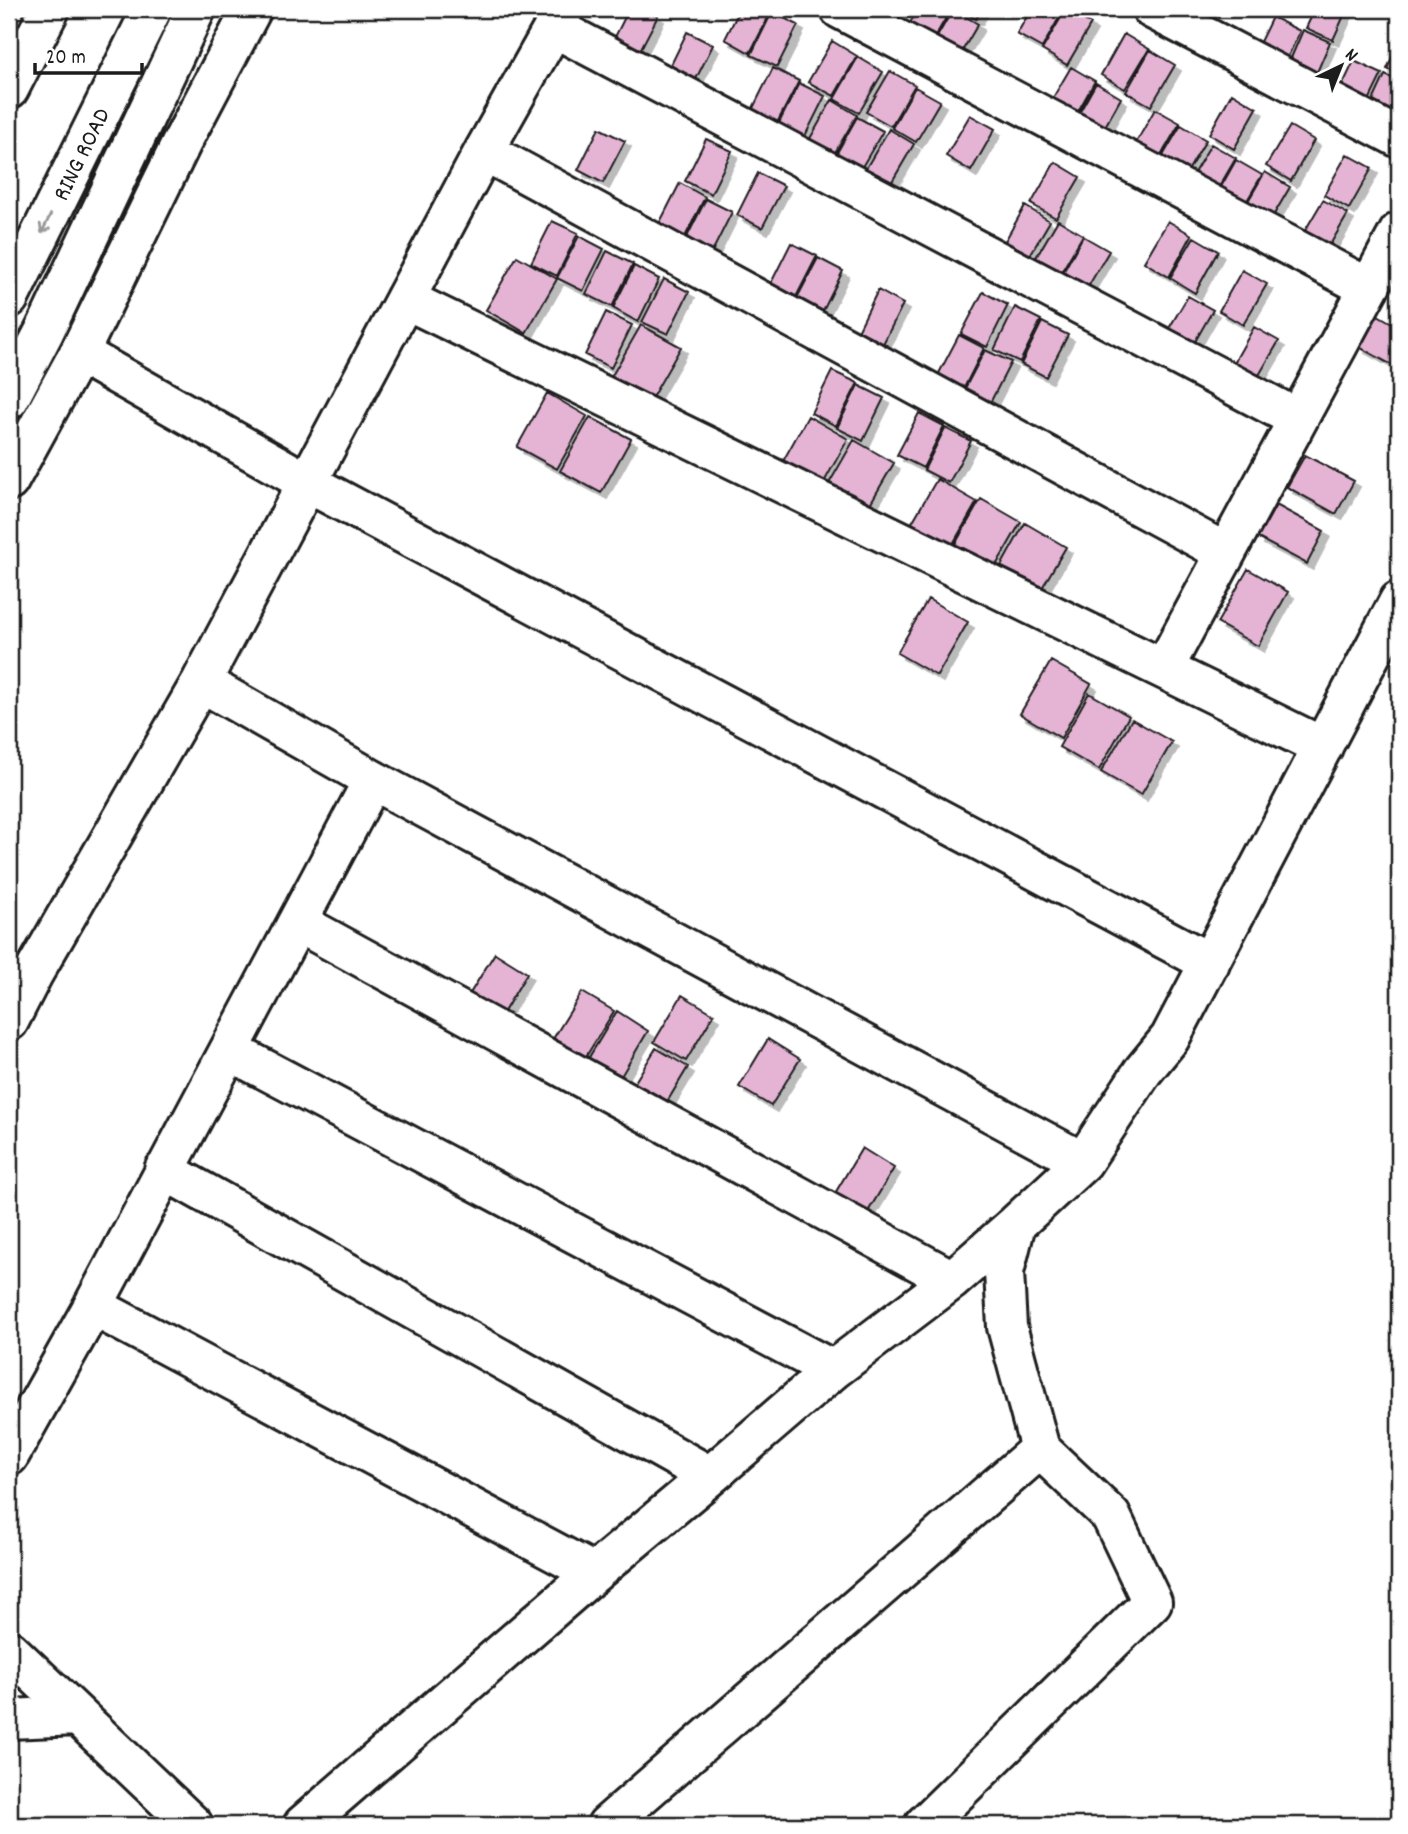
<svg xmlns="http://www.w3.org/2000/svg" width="1408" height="1834" font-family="Dekko,sans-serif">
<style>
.building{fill:#e5b4d5;stroke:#1c1c1c;stroke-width:2;filter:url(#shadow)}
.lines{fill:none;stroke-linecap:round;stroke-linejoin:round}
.minor-casing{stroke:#1c1c1c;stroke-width:44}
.highway-casing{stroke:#1c1c1c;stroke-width:44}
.minor{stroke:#fff;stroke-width:38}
.highway{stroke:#fff;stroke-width:38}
.oneway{stroke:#999}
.labels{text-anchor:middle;stroke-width:6;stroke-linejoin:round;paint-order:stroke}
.street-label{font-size:24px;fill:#1c1c1c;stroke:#fff}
</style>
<defs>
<filter id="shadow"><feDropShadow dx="6" dy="6" stdDeviation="0" flood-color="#0004"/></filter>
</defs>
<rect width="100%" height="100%" fill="#fff"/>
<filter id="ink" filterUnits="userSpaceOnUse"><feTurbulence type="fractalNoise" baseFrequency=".0143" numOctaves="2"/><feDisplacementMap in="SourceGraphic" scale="14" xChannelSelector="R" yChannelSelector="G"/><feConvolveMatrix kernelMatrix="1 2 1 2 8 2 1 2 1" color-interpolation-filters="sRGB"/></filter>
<g filter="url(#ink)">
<path class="building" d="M629,9H644L658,16L636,58L611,45Z
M740,9L772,10L750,53L725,39Z
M918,9H951L928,49L903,35Z
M953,9L978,24L954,65L929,51Z
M958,9H982L976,19Z
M1031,9H1064L1042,48L1017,34Z
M1066,9L1091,24L1067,65L1042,50Z
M1315,9H1347L1333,40L1306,28Z
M772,12L798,25L777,67L751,55Z
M1272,17L1300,31L1282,69L1253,56Z
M1303,30L1330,42L1312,84L1285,72Z
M687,32L713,45L692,87L666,75Z
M1124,34L1149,49L1125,89L1101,75Z
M832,41L857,56L834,96L808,82Z
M1399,42V74L1387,69Z
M1150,50L1175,65L1151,106L1126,92Z
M858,57L883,72L859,113L834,99Z
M1354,61L1382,74L1363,113L1336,99Z
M1071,67L1095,81L1072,122L1047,108Z
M773,68L799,81L777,123L752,110Z
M890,71L915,85L891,126L866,112Z
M1385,75L1399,81V115L1393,128L1366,116Z
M799,83L825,96L804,138L778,125Z
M1096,83L1121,98L1098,139L1073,124Z
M915,87L940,101L916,142L892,128Z
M1232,93L1257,108L1234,149L1209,134Z
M832,100L857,115L833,156L808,142Z
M1155,109L1180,123L1156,164L1132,150Z
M970,115L995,129L971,171L946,156Z
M857,117L883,131L859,172L834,158Z
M1181,125L1206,140L1182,181L1157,166Z
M1290,126L1314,140L1291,181L1266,166Z
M599,128L625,141L603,183L578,170Z
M889,129L914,144L890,185L865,170Z
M706,139L732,151L711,194L685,181Z
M1211,144L1236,158L1212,199L1187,185Z
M1347,154L1372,168L1349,209L1324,195Z
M1236,160L1262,175L1238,216L1213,201Z
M1055,162L1080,177L1056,218L1031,204Z
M1265,172L1290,187L1266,228L1241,213Z
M758,173L784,186L762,228L737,215Z
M680,183L705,197L684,239L658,226Z
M706,199L732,212L711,254L685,241Z
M1323,200L1348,214L1324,255L1299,241Z
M1025,206L1050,221L1026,262L1001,248Z
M1058,220L1083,235L1059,276L1034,261Z
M552,221L578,233L557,276L531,263Z
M1168,221L1192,235L1169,277L1144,262Z
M579,236L604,249L583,291L557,278Z
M1083,236L1109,251L1085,292L1060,278Z
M1194,237L1218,251L1195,293L1170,278Z
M791,243L817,256L795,299L770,285Z
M607,251L633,264L612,307L586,294Z
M517,256L557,279L526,333L486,310Z
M818,258L843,271L822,313L796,300Z
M634,266L659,279L638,322L613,308Z
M1242,270L1267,284L1243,325L1219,311Z
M664,279L689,292L668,334L642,322Z
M878,290L903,304L882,346L857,333Z
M983,292L1008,305L987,347L961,334Z
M1188,296L1213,310L1189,352L1164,337Z
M1015,307L1041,320L1020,362L994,350Z
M606,312L632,325L611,368L585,355Z
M1376,314L1399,327V369L1359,347Z
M1042,322L1068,335L1046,377L1021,364Z
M641,325L681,347L650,401L610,379Z
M1254,327L1279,341L1255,382L1231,368Z
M959,335L984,348L963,390L937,377Z
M985,350L1011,362L989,405L963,392Z
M832,371L858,383L836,426L811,413Z
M858,385L884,398L863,441L837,428Z
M547,393L587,416L557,469L517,447Z
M919,413L944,426L923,468L897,455Z
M808,416L848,439L818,493L778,470Z
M590,417L631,439L601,493L560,471Z
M945,428L971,441L949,483L924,470Z
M854,440L894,463L863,516L823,494Z
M1305,455L1354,481L1336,514L1287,487Z
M937,479L977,502L946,556L906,533Z
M981,499L1021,522L990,576L950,553Z
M1276,505L1324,531L1307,564L1258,538Z
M1025,523L1066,547L1035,600L995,577Z
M1248,569L1288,592L1258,646L1217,623Z
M928,599L968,622L937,676L897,653Z
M1051,661L1091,684L1061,738L1020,714Z
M1089,693L1129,716L1099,770L1059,747Z
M1132,719L1172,742L1141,795L1101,772Z
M495,953L527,973L499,1020L466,1000Z
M582,992L614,1011L585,1058L553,1039Z
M682,995L714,1014L686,1061L654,1042Z
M617,1011L648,1031L620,1078L588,1059Z
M768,1039L800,1059L771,1106L739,1087Z
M656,1048L688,1067L659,1115L627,1095Z
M862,1148L894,1168L866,1215L834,1195Z"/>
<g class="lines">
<g class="minor-casing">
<path id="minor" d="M840,9L1369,288
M1152,9L1399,138
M553,27L1298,419
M484,151L1226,553
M405,299L1323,747
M79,353L308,483L1210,963
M9,399L44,332L196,9
M9,481L79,353L182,142L252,9
M1164,668L1399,232
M201,682L373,780L1083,1162
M299,923L952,1280
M9,1021L33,974L201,682L484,151L564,9
M230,1051L833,1370
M164,1170L710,1476
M93,1306L594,1573
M9,1456L93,1306L373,780
M9,1650L193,1825
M9,1719L78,1716
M303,1825L594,1573L710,1476L833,1370L952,1280L1016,1224L1083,1162L1143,1071L1170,1038L1399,601
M607,1825L1040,1449L1007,1327L1004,1272L1016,1224
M924,1825L1152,1602L1111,1516L1040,1449"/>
</g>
<g class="highway-casing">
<g id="highway">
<path d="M9,89L50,9"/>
<path id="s1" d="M9,298L152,9"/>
</g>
</g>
<use href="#minor" class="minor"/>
<use href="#highway" class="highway"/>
</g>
<defs><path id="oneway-shaft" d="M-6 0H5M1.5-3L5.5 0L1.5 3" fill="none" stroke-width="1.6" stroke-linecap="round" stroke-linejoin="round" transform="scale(1.75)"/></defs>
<use class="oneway" href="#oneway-shaft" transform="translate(46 224) rotate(116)"/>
</g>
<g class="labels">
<g class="street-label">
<text dy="8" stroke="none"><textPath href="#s1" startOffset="161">RING ROAD</textPath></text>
</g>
</g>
<rect width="1408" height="1834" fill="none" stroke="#fff" stroke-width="35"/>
<rect x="18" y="18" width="1373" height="1799" fill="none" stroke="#1c1c1c" stroke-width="2.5" filter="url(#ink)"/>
<g transform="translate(1341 66) rotate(43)" stroke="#ffffff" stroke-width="5" paint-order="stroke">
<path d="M0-5L12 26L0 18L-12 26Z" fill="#1c1c1c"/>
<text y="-10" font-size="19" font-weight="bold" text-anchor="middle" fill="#1c1c1c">N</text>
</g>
<path d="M35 63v10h107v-10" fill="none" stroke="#1c1c1c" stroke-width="3.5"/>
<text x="46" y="63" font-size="21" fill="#1c1c1c" stroke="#ffffff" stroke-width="5" paint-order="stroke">20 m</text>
</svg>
